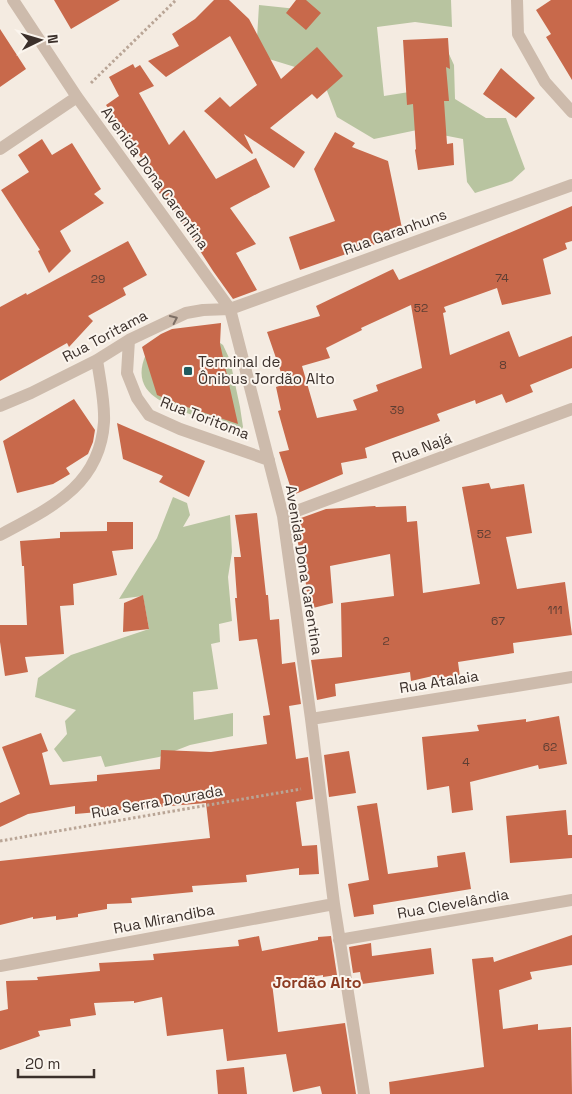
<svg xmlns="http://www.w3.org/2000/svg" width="572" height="1094" font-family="'Space Grotesk',sans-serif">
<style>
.green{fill:#b8c4a0}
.building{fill:#c8694b;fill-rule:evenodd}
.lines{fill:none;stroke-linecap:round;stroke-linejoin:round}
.path{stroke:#b9a596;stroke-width:3;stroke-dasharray:2.5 2.5;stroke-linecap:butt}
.minor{stroke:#cdbbac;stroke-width:12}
.oneway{stroke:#7d6f65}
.poi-dot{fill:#1f5a5e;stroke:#fbf5ee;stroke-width:2}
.labels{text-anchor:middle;stroke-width:4;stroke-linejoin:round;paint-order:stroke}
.number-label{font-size:12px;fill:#5e3e33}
.street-label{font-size:15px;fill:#3b302b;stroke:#fbf5ee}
.poi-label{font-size:15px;fill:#3b302b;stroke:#fbf5ee;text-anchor:start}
.neighbourhood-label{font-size:16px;font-weight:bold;fill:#8c3b22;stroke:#fbf5ee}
</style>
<rect width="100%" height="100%" fill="#f4ebe1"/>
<path class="green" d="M298,0H451L452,27L415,22L377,27L384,96L428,89L443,41L454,65L455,99L486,118H506L525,169L512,181L475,193L467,182L463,139L417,130L374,139L337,117L321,75L256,55L259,5L297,9Z
M216,340L223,345L230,360L240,407L243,427L240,432C224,428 208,421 192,415C164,403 129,393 146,354Z
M173,497L187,503L190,515L183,527L230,515L232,552L228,577L232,621L219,624L220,642L211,644L218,689L193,692L194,720L233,713V736L190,745L159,757L105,767L101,756L63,762L54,749L67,734L65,721L76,710L35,697L38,678L71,655L149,629L143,596L119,599L157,538Z"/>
<path class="building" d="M54,0H120L71,29Z
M214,0H229L249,19L281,79L317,47L343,76L317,99L312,94L270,128L305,152L294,168L244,134L253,153L252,154L204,111L220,97L230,107L257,85L230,36L166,77L148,61L179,46L172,34L195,19Z
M296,0H306L321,13L306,30L286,13Z
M551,0H572V80L546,37L551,34L536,10Z
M0,29L26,69L0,87Z
M448,38L450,69L446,67L449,101H444L447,144L453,143L454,165L418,170L415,150L416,149L413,104L407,105L403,40Z
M133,64L135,68L140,65L154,86L139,93L169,145L184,130L216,179L256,158L270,187L230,208L256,244L236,253L257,290L233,299L213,271L162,192L160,194L146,172L149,170L106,105L119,96L109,77Z
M501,68L535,98L516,118L483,94Z
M335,132L355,143L352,147L388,161L403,233L379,238L381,242L300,270L289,237L335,221L314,169Z
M42,139L52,155L72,143L101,189L94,194L104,203L60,231L71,251L49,273L38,251L40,250L1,190L29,172L18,155Z
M572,206V241L565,243L567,249L543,259L551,294L502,305L497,288L444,307L446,312L443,313L450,355L509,331L519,357L572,336V368L530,385L533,392L506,403L502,394L476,404L475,400L437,414L440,421L365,448L367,458L341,463L343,474L293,495L279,452L289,450L278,411L281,410L276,387L285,384L267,332L320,316L316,306L393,269L399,280ZM411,305L422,368L376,385L378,391L353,400L357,410L317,418L302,366L330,358L326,348L362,330L361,328Z
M128,241L147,275L123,288L126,295L88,316L93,321L69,347L67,343L0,381V307L26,293L27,295Z
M221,323L220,344L238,424L184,406L157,395L142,347L161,334L172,329Z
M74,399L95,430L93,442L88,454L66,468L70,474L53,484L17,493L3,441Z
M117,423L205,461L189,497L159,482L163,476L123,459Z
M489,483L491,489L524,484L532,533L506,537L517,589L565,582L572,635L513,643L514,653L458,662L460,677L438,680L437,675L411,681L410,672L335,684L336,696L317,700L311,660L342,657L341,603L394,596L390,554L330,566L333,603L309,609L304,569L294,526L303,523L301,518L326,509L375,506L376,507L406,506L407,522L417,521L423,593L480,584L462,487Z
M257,513L266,595H268L270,620L279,619L282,664L295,662L301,704L289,706L296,759L308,757L313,799L296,802L302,846L317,845L319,874L299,875V868L246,875L247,882L192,886L193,892L131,898L132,903L107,904V909L78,914V917L56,920V916L33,919V917L0,925V861L210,838L206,803L75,814V806L28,814L0,827V803L20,794L2,747L41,733L48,751L42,753L50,785L97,781V775L160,769L161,750L211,752L267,744L263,716L270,715L257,639L239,641L235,598H237L234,557H241L235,515Z
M107,522H133V549L112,551L117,575L73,584L74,605L60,606L64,654L25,657L28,672L5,676L0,642V625H27L24,566H22L20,541L60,538V532L107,531Z
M143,595L149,629L123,632L124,603Z
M559,716L567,764L539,769L538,765L470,782L473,810L452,813L449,786L427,790L422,737L479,731L477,725L526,719V722Z
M349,751L356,793L329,797L324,755Z
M377,803L388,874L438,867L437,856L465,852L471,889L373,905L374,914L354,917L348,884L369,880L357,806Z
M566,810L568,835H572V858L510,863L506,816Z
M572,935V965L530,972L532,979L499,990L503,1029L538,1024V1030L571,1027L572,1094H390L389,1082L484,1067L472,959L493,957L494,962Z
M259,936L262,951L318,940V937L331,936L337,975L323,977V975L272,983L278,1032L345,1023L356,1094H322L320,1086L293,1092L286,1054L227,1061L223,1029L167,1036L162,997L134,1003V1001L94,1003L96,1015L70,1019L71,1026L38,1031L40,1036L0,1050V1011L8,1009L6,981L38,980L37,977L100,971L99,963L154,960L153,954L239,946L238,940Z
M371,943L372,956L431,948L434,974L362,984L360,972L353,973L349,947Z
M244,1067L247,1094H218L216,1070Z"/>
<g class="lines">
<path class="path" d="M91,83L176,0
M0,841L301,789"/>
<path class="minor" d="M13,0L77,97L230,309L283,516L311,719L334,904L364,1094
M517,0L518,34L545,82L572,112
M0,149L77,97
M129,340L127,373L137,398L149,415L180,429L269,460
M0,406L31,393L97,360L129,340L186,313L203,310L230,309L572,185
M283,516L572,409
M0,535C50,508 100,486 104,422C105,402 100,380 97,360
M311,719L572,677
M339,940L572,900
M0,966L334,904"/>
</g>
<defs><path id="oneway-chevron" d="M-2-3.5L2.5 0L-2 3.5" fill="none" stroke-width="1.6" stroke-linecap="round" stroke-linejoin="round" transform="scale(1.25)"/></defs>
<use class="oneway" href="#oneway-chevron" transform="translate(174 319) rotate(-25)"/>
<rect class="poi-dot" x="183" y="366" width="10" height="10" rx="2.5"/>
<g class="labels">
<g class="number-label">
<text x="502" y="282">74</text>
<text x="98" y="283">29</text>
<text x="421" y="312">52</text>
<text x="503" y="369">8</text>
<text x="397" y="414">39</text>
<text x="484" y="538">52</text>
<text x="555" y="614">111</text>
<text x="498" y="625">67</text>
<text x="386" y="645">2</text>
<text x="550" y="751">62</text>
<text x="466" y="766">4</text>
</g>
<g class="street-label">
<text transform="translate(155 178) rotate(54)" y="5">Avenida Dona Carentina</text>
<text transform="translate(395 232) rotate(-20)" y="5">Rua Garanhuns</text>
<text transform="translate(105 336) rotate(-28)" y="5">Rua Toritama</text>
<text transform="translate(205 418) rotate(21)" y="5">Rua Toritoma</text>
<text transform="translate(422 448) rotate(-20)" y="5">Rua Najá</text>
<text transform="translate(304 570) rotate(81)" y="5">Avenida Dona Carentina</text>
<text transform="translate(439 682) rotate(-9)" y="5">Rua Atalaia</text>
<text transform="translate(157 802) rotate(-10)" y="5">Rua Serra Dourada</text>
<text transform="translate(453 904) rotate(-10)" y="5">Rua Clevelândia</text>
<text transform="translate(164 919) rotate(-11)" y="5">Rua Mirandiba</text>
</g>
<g class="poi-label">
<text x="198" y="367">Terminal de<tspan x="198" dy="17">Ônibus Jordão Alto</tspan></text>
</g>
<g class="neighbourhood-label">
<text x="317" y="988">Jordão Alto</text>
</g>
</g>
<g transform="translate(40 40) rotate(85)" stroke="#fbf5ee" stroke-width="4" paint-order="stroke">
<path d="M0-4L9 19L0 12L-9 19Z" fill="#3b302b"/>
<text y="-8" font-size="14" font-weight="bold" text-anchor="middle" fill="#3b302b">N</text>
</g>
<path d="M18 1069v8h76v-8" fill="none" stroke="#3b302b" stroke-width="2.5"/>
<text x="25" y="1069" font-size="15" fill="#3b302b" stroke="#fbf5ee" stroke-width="4" paint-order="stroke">20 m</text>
</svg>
